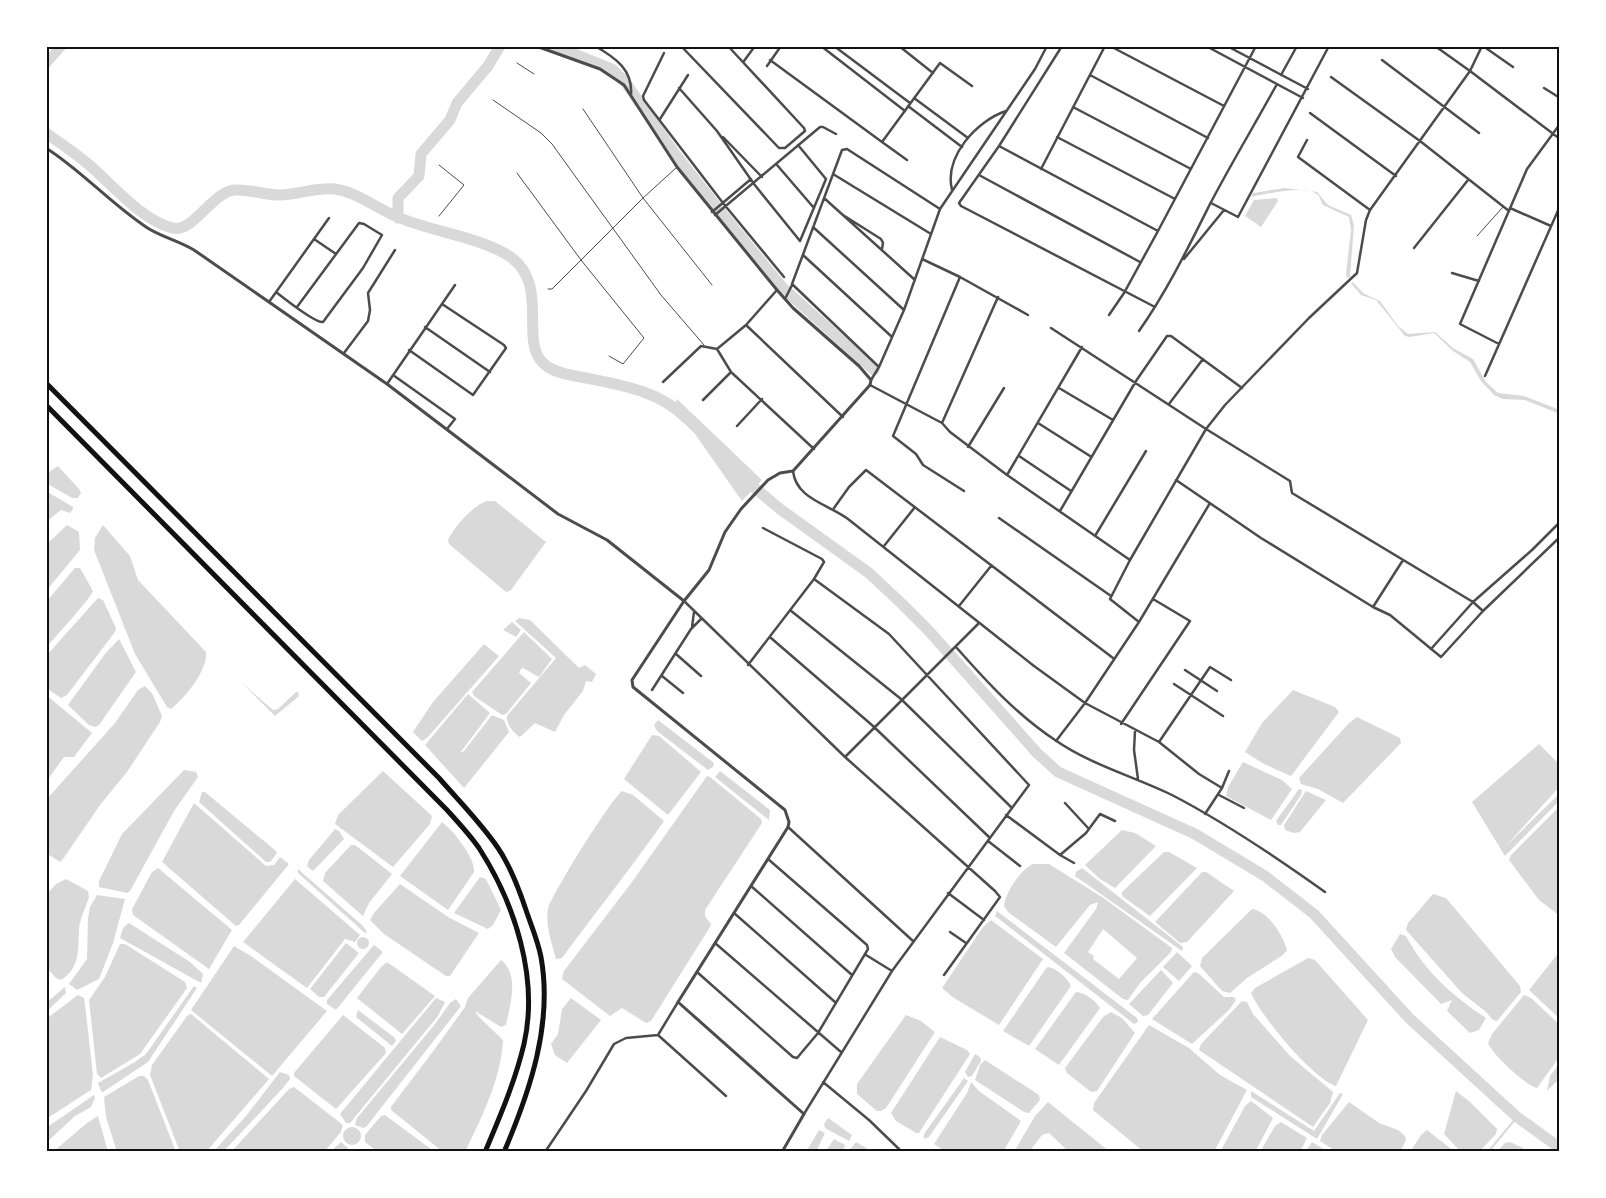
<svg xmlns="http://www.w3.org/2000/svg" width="1606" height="1198" font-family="'Roboto Condensed',sans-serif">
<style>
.water{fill:#d9d9d9;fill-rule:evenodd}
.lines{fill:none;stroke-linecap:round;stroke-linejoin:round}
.stream{stroke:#d9d9d9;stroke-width:2}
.river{stroke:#d9d9d9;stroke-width:11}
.service{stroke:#4c4c4c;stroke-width:1}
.minor{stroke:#4c4c4c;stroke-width:2.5}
.tertiary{stroke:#4c4c4c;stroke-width:3}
.motorway{stroke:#111;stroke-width:5}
.neatline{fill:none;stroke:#111;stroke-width:2}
</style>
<rect width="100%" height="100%" fill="#fff"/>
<path class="water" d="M55,46H68L46,71V56Z
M1284,188L1317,192L1328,205L1351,215L1354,225L1350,277L1347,278L1346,274L1351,230L1349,217L1323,205C1321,202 1320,197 1318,195C1306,184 1266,194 1251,197L1253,193Z
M1277,198L1278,201L1261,227L1245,216L1254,200Z
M1353,282L1363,293L1380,301L1398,326L1408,334L1435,332L1453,348L1473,359L1486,382L1498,393L1524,396L1560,410V414L1525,400L1503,399L1494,395L1481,381L1470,362L1453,351L1434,333L1410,337L1405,336L1376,300L1361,295L1351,283Z
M677,399L762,480L742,501L695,434L673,412Z
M58,466L79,489L81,493L78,498H72L46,483V474Z
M46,491L73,507V509L70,513L61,510L46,522Z
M487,501H495L546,542L511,590L506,592L449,544L448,540C455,526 472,506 487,501Z
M67,525L79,532L80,550L46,591V545Z
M103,525L130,556L138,580L206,652C208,670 185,698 171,709L167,707L135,654L94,550L95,538Z
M75,568H80L93,591C91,598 54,638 46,648V602Z
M98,598L103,600L116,628L115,632L67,695L61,698L46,688V656Z
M519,618L530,620L579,668L585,665L596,674L592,682L586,681L583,691L564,715L555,732L535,723L520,737C513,733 506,723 507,716L556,658L515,621Z
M512,622L521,630L516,637L503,630Z
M524,632L552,659L539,677L523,668L521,669L519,673L531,683L506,714L502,715L474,696L472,692Z
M119,639L136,672L99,725L95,727L89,725L68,705L105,654Z
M484,644L499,656L427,738L422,741L413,732L433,702Z
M241,682L273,710L278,709L296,692H298L299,696L275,716Z
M145,686L152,693L162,716L160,722L127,772L100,805L63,859L60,862L46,853V800L115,723L138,690Z
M1293,690L1335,707L1339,712L1291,776L1264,764L1245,752L1262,723Z
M468,694L490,713L460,753L464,751L492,715L504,720L509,732L464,788L425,745Z
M46,695L92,733L74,757H64L46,782Z
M1357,717L1400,738L1401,743L1343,803L1318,789L1301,784L1299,778L1349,723Z
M658,720L714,763L713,767L708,770L657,731L654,725Z
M652,735L659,736L701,772L668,815L624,779Z
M1539,744L1560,765V786L1505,847L1560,793V800L1505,856L1472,802Z
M1243,762L1282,780L1292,789L1271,820L1226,796L1228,787Z
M184,770L196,772L198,777L174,811L130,891L127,893L99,887V881L122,834Z
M383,771L432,816L430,824L393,867L335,824L338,815Z
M720,771L770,810L769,820L715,777Z
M707,776L710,777L761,819L762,823L705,910V916L711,924L710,927L651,1021L646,1023L622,1008L610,1016L562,979L564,971L632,882Z
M1299,789L1302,790L1301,795L1281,825H1278L1276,821Z
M622,791L633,795L664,821C631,868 596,912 562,958L556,959C552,943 545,926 548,909C550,897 611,799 622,791Z
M1306,791L1326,800L1300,832L1294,833L1285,830L1284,825Z
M202,792H205L276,851L277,853L270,862H266L199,802Z
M194,803L266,866L274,865L280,857L289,864L239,925L236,926L162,862Z
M1560,806V916L1539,900L1509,860L1511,855Z
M442,822C453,830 476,859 474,872L448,910L400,876Z
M335,829L339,831L344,839L313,871L307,866L309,860Z
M1122,830L1135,833L1156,846L1115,888L1100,879L1085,865Z
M351,845H355L392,874L369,903L363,916L323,881L325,873Z
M1164,852H1169L1197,868L1150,916L1122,896V892Z
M1033,864H1049L1057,869L1102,897L1172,948L1171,952L1140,983L1128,1000L1123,999L1064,953L1096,909L1098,902L1090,905L1056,947L1009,913L1004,906C1005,893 1021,869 1033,864ZM1103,929L1137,958L1119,979L1093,959L1094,956L1088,952Z
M158,868L232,930L209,969L133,915L132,909L152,872Z
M1082,868L1183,947L1182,951L1075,876L1076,872Z
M298,869L363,926L367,932L365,933L298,873Z
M1202,872H1206L1234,891L1187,942L1180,943L1155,922Z
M480,877L486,879L501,910L493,925L488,929L454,913Z
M66,879L88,891L89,897C86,907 79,920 79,931C78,950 80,968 61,980L56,978L46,967V895L56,884Z
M295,879L360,935L355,942L345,939L307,988L243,942Z
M400,884L448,917L479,933L450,976H446L384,934L370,920L374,913Z
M1433,894L1446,898L1520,986L1521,992L1497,1021L1493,1020L1485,1011L1462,993L1406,930L1408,923Z
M97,895L125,899L113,943L99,979L77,990L69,984L87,959L88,918L90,907Z
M1252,909C1268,911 1283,935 1287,950L1283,955L1247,978L1230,993L1222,991L1200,966L1202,958Z
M997,911L1137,1018L1138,1022L1134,1024L995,916Z
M991,920L1043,959L999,1025L954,998L942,988L983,927Z
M129,923L190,962L203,974L201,983L120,938L123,928Z
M1400,934L1406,936C1425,972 1453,996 1486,1018L1479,1030L1470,1033L1447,1011L1452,1000L1441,1004L1395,957L1391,949Z
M357 943a6 6 0 1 1 12 0a6 6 0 1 1-12 0Z
M346,943L359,953L324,997H319L310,989Z
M120,944H125L185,982L187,988L140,1054L101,1078L97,1074L89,1000L105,977Z
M374,945L382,951V953L336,1010L327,1004V1000Z
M234,946L251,956L327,1011L272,1076L191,1010Z
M1560,951V1019L1529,990Z
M1177,952L1192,966L1179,981L1163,967Z
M1308,958L1315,960L1368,1020L1336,1086C1312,1078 1261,1016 1251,993L1255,988Z
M501,960C520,975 510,1005 506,1025L501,1027L475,1011L478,1016L503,1040C501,1079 482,1117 465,1152H443L391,1110V1107L437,1046L465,1007L468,998Z
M387,962L435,996L402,1034L357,998L381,967Z
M1047,967C1055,967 1068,978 1071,986L1029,1046L1003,1031Z
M1161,970L1173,983L1148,1015L1143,1016L1129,1004Z
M1194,972L1198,973L1224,997H1234L1236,1000L1229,1010L1192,1044L1152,1019Z
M194,986L197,988L148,1062L103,1092L101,1091L98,1083L135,1062L146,1054Z
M65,987L66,993L46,1012V1003Z
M1076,992C1084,992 1096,1001 1100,1008L1059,1065L1035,1049Z
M78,995L84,998L85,1005L93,1075L91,1090L46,1119V1019Z
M1524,995L1531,998L1560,1025V1056L1537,1088C1525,1085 1492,1054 1488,1043L1492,1034Z
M436,998L445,1002L438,1016L350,1123H346L340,1114Z
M571,998L601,1020L567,1063L555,1055L551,1044L558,1034L562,1009Z
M456,999L461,1006L366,1127L363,1128L355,1125L357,1118L435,1024L450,1003Z
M1242,1001L1247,1002L1253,1014L1290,1056L1333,1092L1330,1103L1313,1127L1199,1050L1201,1044Z
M358,1010L395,1038L396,1041L392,1046L356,1017Z
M1111,1012L1122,1018L1135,1033L1097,1091L1091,1092L1067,1073L1065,1068L1103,1017Z
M191,1014L269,1079L206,1152H180L150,1075L152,1065L187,1016Z
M343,1015L385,1048L386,1053L336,1109L294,1076V1073Z
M906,1015L921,1021L935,1032L886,1108L881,1111H877L857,1094V1084Z
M1149,1025L1189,1048L1220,1075L1247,1090L1214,1152H1144L1093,1110L1094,1103Z
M940,1037L967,1050L970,1054L919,1133H916L896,1121L891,1113Z
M975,1054L980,1057L981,1061L972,1076L968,1077L965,1072Z
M985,1060L1039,1095L1040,1100L1029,1113L1024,1112L975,1080L980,1065Z
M1560,1063V1078L1547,1091L1550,1076Z
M280,1072L289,1075L290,1079L282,1089L223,1152H213L246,1116Z
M139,1076H144L148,1080L176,1152H117L106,1117L104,1097Z
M964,1078L968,1081L929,1137L924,1139V1134Z
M971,1082L979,1091L1021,1121L1003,1152H946L934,1144L967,1093Z
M294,1087L343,1125L341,1132L324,1152H231L289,1089Z
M1251,1091L1314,1131L1340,1093L1343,1094L1317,1139L1251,1097Z
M1456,1091L1470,1102L1497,1129L1496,1134L1479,1152H1461L1444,1134Z
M94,1095L95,1098L91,1107L75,1116L46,1143V1128Z
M1251,1101L1273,1118L1255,1152H1220L1245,1106Z
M1048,1102L1110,1152H1069L1049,1133L1042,1135L1029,1152H1014L1035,1116Z
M1349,1102L1379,1123L1398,1130L1405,1136L1406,1140L1400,1152H1337L1320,1141L1322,1135Z
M385,1115L435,1152H378L365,1142V1135L381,1116Z
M98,1116L108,1152H53L87,1123Z
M828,1118L852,1135L849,1141L825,1128L824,1124Z
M1281,1122L1307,1138L1300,1152H1260L1275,1126Z
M343 1136a9 9 0 1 1 18 0a9 9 0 1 1-18 0Z
M819,1130L825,1133L816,1152H806Z
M1427,1130L1455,1152H1410L1421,1135Z
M834,1139L845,1145L843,1152H825Z
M341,1142L348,1148V1152H330Z
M856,1142L873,1152H848Z
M1312,1142L1328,1152H1305Z
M1510,1142L1523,1148L1524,1152H1497L1505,1143Z"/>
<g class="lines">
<path class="stream" d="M1488,1152L1517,1117"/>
<path class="river" d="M555,46L612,69L626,83L675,154L715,205L782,287L874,370
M46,133C60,143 75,153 88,164C112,184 143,222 173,228C193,233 213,191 235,190C250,189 265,195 279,195C297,195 316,187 335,189C357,192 379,210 400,218C434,232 474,236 506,254C555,283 514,346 548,367C559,374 574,376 586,378C621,385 659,391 685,417
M398,218V198L419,176L421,154L450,120L457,103L488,66L500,46
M744,479L780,509L869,573L901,603L929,631L1037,753L1058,772L1195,834L1265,876L1314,914L1410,1019L1517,1117L1560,1148"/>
<path class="service" d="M517,63L534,74
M493,100L541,133L552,144L661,295L704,345
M583,109L643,198L712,285
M439,165L464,185L439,216
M517,173L581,260L644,338L623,364L609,356
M1477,236L1503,207
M548,289H552L643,198L677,167"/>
<path class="minor" d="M595,46C616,58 633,70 631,95
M681,46L779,148H785L805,131L804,128L728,46
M821,46L905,111
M834,46L910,103
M899,46L933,73
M1062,46L999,146L959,203L961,206L1155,307
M1110,46L1224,106
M1206,46L1303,98
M1227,46L1308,89
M1435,46L1470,71L1482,46
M1483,46L1513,67
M664,53L643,96L644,100L723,203L784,277
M770,60L882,142
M1382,60L1479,133
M744,61L755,46
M767,66L781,46
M1090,75L1208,138
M1281,75L1297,46
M1331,77L1420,141L1509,211
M679,88L717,131
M1544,88L1560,98
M914,98L968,138
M908,106L962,147
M1073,107L1191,169
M1310,113L1396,176
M660,119L688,75
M717,131L754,184L800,241L826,179L798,145
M723,137L762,177
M1057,137L1175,199
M1307,140L1298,157L1370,210
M999,146L1158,231
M907,160L882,142L940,63L972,86
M777,165L814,208
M1041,169L1105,46
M833,174L931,234
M979,175L1140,262
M952,190C944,157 976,121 1006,111
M824,198L915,280
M1211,203L1238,217L1329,46
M1510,208L1551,226
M712,212L751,179
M715,215L820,127H823L836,134
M843,215L881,239L883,243L882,249
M813,227L904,310
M314,239L336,254
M1414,248L1468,180
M803,255L892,337
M922,259L960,277L1028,315
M1184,259L1224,210
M1452,273L1479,281
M960,277L893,436L916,454L923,465L964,491
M276,292C285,299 315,323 323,322L363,268L382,235L364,224L359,223L297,307
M785,299L792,285
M269,302L329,218
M1109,315L1124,293L1158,231L1256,46
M746,325L843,417
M425,327L490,372
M1051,328L1206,429L1290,481L1292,493L1473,602L1483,611
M1139,331C1167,291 1188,248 1210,204C1231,164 1255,124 1277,84
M1499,344L1460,324L1527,169L1560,124
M717,349L731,372L814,449
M409,350L473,395L506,348L504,345L442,304
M344,353L368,321L370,310L368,293L395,250
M879,367L792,284L842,150L847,149L940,209
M393,375L455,419L447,429
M1485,376L1560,206
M871,380L879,367L904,310L940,209L1035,69L1047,46
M663,382L701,346L717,349L746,325L777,290
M387,384L455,285
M870,385L942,423L950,432L1007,475L1130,560L1110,599L1139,622L1085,703L1056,741
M1059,388L1113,420
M703,400L731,372
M1169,404L1203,359
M942,423L998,297
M1038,423L1090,456
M737,426L762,399
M968,447L1004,388
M1019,456L1071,491
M793,471C796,499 828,504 848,519L1034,666L1085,703L1159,742L1199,774L1222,788L1205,814
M1007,475L1082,347
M1176,480L1261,538L1373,607L1390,615L1441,657L1483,611L1560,537
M834,508L849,487L866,470L1113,658
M1060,511L1136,381L1167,336H1171L1242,388
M999,518L1111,596
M1095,536L1146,451
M884,546L915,507
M1130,560L1206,429L1225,405L1309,318L1357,273L1366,220L1370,210L1470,71L1560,139
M684,601L845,757L995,891L1000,897L944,975
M959,606L991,566
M1373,607L1403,560
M790,610L901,699L1011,807
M1139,622L1210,503
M692,627L694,612
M771,638L873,726L989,837
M956,647C986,681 1017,715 1055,740C1091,765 1133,776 1172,795C1226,823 1276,857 1325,892
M1431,649L1473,602L1532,550L1560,522
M676,654L701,676
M748,665L814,579L824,562L822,559L763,528
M1185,670L1217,691
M662,676L683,693
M1174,684L1223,716
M652,690L691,629L701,619
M1121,724L1190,621L1153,599
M1135,731L1134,750L1138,779
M1159,742L1210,667L1231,680
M845,757L978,624
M1222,788L1229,771
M1219,795L1244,808
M1065,803L1089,829
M1006,815L1060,855L1074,863
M788,827L913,941
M988,841L1020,866
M1060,855L1086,833L1100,814L1115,821
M751,886L852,975
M948,893L984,920
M734,913L835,1002
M950,932L966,943
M715,943L841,1052
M866,955L892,971
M697,972L793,1057L797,1058L818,1033L868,949L867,945L768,859
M658,1035L726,1096
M823,1082L869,1120L899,1149
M804,1114L892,971L1029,785L889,634L814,579
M545,1152L586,1091L614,1044L626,1038L658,1035L678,1002"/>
<path class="tertiary" d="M536,46L600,69L624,85L677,167L777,290L793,308L859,366L871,380L870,385L793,471L780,473L768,480L741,509L725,532L709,570L684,601L632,680L633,687L785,810L789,822L788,827L678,1002L804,1114L782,1152
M46,148C82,171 110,203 146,227C159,236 179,241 194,250L387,384L558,514L607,540L684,601"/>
<path class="motorway" d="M46,383L439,778C459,801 481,823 498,848C511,867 519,889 526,910C531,925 538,941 541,957C553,1024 530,1091 504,1152
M46,405L447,810C458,822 470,835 479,848C515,904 539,978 524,1044C515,1082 500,1116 485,1152"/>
</g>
<rect width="1606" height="1198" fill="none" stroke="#ffffff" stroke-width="95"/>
<rect x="48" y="48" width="1510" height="1102" class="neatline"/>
</svg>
